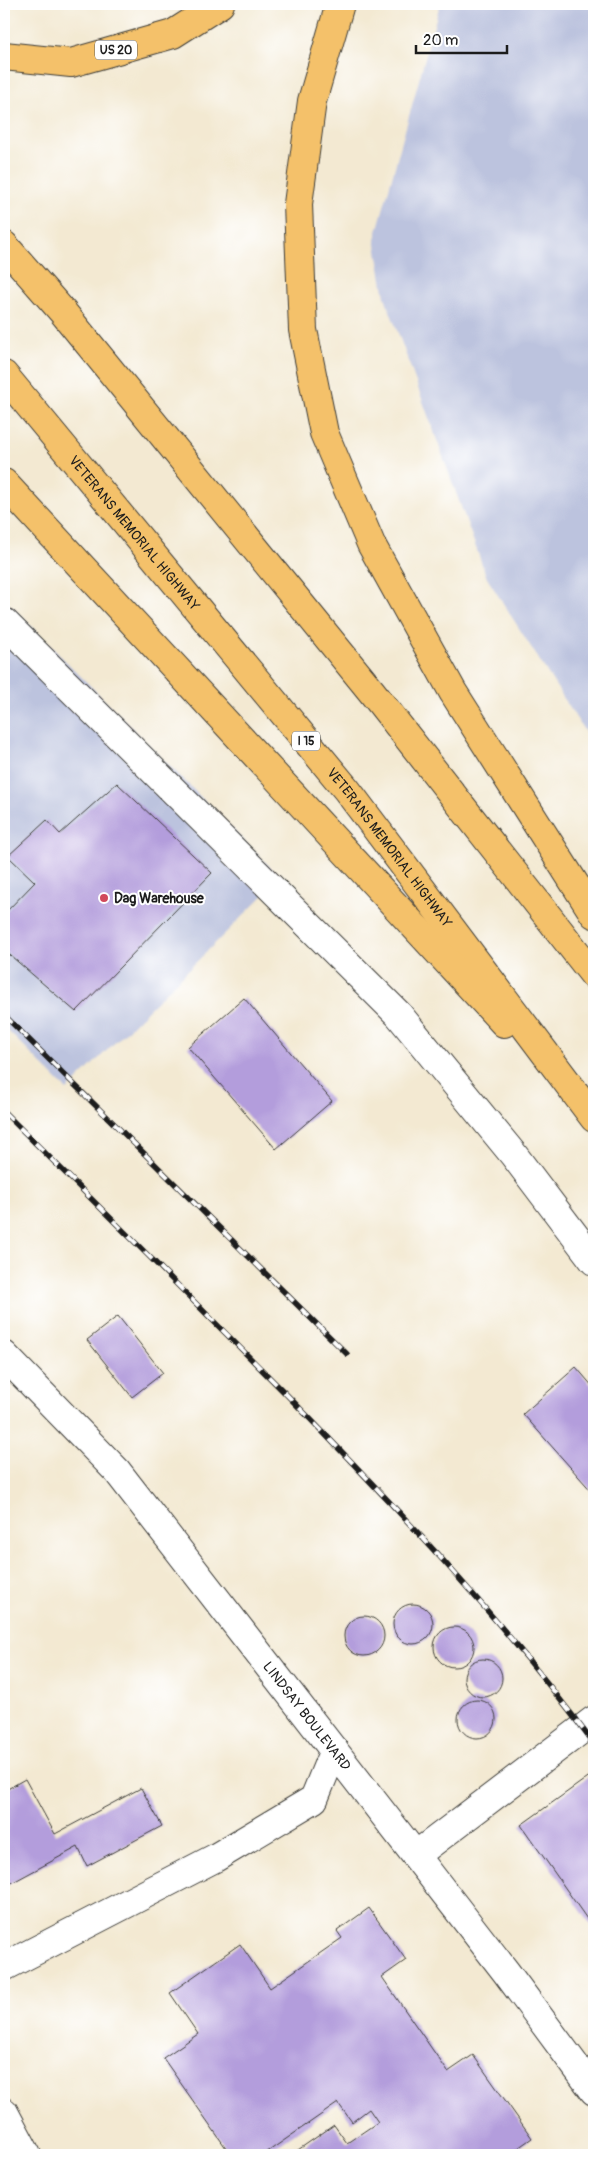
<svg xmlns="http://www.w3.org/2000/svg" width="598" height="2159" font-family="Pangolin,sans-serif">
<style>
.industrial{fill:#bcc3de}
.building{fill:#b39ddc}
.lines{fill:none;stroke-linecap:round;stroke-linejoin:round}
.minor-casing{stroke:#3c3b37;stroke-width:30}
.highway-casing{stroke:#3c3b37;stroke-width:30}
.minor{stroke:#fff;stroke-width:28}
.highway{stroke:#f4c16a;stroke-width:28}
.rail-casing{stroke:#1c1c1c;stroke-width:5.5}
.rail{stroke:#fff;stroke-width:4;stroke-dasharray:11;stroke-linecap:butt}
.poi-dot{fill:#d1495b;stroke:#fff;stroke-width:2}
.labels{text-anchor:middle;stroke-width:4;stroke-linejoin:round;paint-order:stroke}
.shield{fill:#fff;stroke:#606060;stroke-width:1}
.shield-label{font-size:12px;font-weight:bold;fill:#1c1c1c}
.street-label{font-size:14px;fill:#1c1c1c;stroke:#fff}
.poi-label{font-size:14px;font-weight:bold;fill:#1c1c1c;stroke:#fff;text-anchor:start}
</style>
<rect width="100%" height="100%" fill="#fff"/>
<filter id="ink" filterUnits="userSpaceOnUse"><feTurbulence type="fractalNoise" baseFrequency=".02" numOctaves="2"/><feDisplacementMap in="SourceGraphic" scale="10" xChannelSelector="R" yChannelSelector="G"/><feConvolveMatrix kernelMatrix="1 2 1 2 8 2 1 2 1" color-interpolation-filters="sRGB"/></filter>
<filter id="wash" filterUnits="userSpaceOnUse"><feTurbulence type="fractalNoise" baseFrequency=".0096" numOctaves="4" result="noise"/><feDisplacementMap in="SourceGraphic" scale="20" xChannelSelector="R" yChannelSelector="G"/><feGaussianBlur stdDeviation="1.12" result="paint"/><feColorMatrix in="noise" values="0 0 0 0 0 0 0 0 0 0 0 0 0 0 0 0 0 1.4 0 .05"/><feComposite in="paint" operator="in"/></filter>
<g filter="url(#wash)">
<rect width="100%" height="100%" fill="#f3e9d2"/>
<path class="industrial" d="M440,4H594V746L487,578L385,297L375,239Z
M4,599L281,878L67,1090L4,1027Z"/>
<g id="blocks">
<path class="building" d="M117,783L212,873L76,1012L4,950V914L35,882L8,856L47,820L60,834Z
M244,998L332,1101L276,1149L188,1047Z
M118,1316L163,1373L132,1397L87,1340Z
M576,1367L594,1388V1494L523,1414Z
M393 1624a20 20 0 1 1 40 0a20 20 0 1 1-40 0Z
M344 1636a20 20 0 1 1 40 0a20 20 0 1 1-40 0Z
M434 1647a20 20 0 1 1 40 0a20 20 0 1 1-40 0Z
M464 1678a19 19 0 1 1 38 0a19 19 0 1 1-38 0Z
M458 1719a19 19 0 1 1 38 0a19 19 0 1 1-38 0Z
M591,1775L594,1779V1929L521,1825Z
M25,1779L55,1834L141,1788L162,1826L87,1866L78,1847L4,1887V1791Z
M369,1908L406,1960L382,1977L448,2072L473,2055L532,2138L508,2155H297L295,2152L334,2125L347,2143L378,2122L369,2109L352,2122L338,2103L263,2155H231L163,2058L198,2034L170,1993L240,1944L270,1988L342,1938L337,1931Z"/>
</g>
</g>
<g filter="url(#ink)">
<use href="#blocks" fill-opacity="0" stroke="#3c3b37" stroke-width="1"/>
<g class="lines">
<g class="minor-casing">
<g id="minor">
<path d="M4,622L399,1015L513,1154L594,1261"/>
<path id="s1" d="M4,1355L117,1471L506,1972L594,2091"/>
<path d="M416,1855L594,1720"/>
<path d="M4,1967L215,1858L314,1799L334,1750"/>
<path d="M4,2112L27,2155"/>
</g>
</g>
<g class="highway-casing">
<g id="highway">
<path d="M340,4L312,101L298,204L303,330L324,433L371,544L453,692L594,914"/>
<path d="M4,56L71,63L173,34L220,4"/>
<path d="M4,245L62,311L372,692L594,975"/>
<path id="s2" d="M4,375L347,790L594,1118"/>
<path d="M4,483L504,1023"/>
</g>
</g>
<use href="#minor" class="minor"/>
<use href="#highway" class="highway"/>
<g class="rail-casing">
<path id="rail" d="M4,1015L347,1354
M4,1112C99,1206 193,1300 287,1395C395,1506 502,1619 594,1744"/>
</g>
<use href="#rail" class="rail"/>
</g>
</g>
<circle class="poi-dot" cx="104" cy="898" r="5"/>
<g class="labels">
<g class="shield">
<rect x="95" y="40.5" width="42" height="19" rx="4"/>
<rect x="292" y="731.5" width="28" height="19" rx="4"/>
</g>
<g class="shield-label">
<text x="116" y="54">US 20</text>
<text x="306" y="745">I 15</text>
</g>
<g class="street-label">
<text dy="5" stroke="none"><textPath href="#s2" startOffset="205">VETERANS MEMORIAL HIGHWAY</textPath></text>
<text dy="5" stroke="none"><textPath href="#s2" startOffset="610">VETERANS MEMORIAL HIGHWAY</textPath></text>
<text dy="5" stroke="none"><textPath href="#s1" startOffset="472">LINDSAY BOULEVARD</textPath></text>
</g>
<g class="poi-label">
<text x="114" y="903">Dag Warehouse</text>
</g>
</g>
<rect width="598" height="2159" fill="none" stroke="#fff" stroke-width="20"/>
<path d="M416 45v8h91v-8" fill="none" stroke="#1c1c1c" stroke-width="2.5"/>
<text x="423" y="45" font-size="15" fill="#1c1c1c" stroke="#ffffff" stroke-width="4" paint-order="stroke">20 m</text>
</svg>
